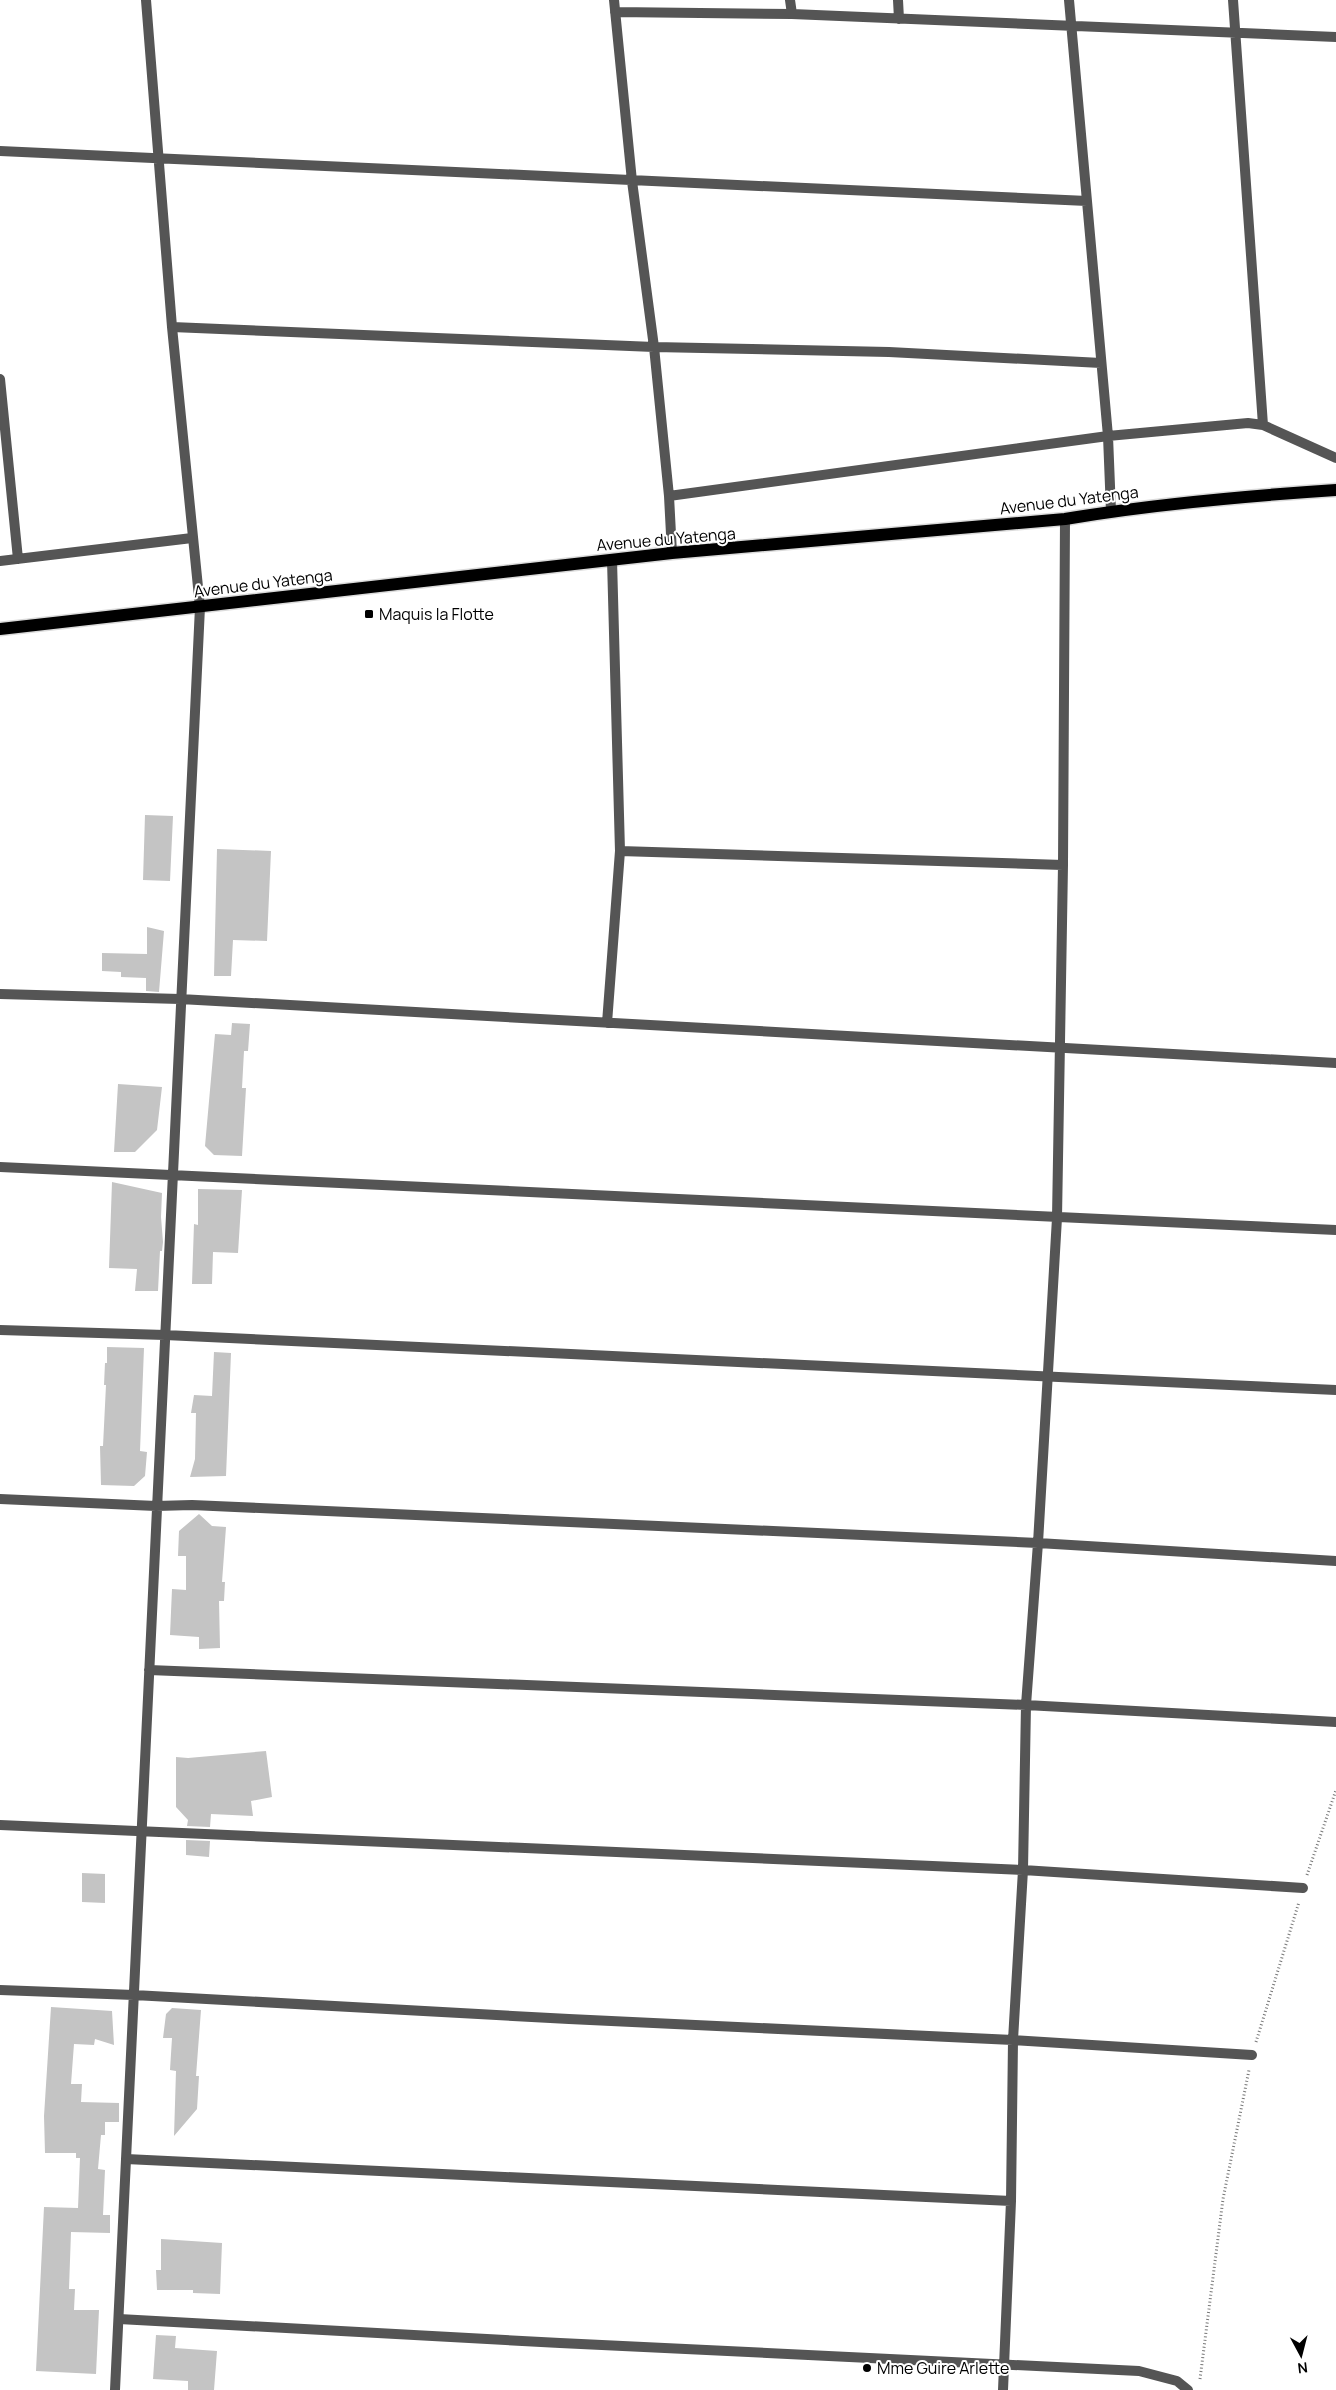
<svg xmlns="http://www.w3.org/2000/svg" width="1336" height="2390" font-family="Manrope,sans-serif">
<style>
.building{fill:#c4c4c4}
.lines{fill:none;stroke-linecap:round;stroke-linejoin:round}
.primary-casing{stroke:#dbdbdb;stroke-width:15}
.path{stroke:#777;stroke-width:3;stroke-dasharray:1 2.5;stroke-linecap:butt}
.street{stroke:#555;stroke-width:10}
.primary{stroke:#000;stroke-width:12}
.poi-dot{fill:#000;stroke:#fff;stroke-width:2}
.labels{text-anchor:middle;stroke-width:4;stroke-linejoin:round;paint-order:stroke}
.street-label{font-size:16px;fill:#000;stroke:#fff}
.poi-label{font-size:16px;fill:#000;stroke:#fff;text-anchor:start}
</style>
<rect width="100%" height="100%" fill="#fff"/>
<path class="building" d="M145,815L173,816L170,881L143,880Z
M217,849L271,851L267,941L233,940L231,976H214Z
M147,927L164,931L159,992L146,991V978L121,977V972L102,971V953L147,954Z
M232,1023L250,1024L248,1051H244L242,1088H246L242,1156L214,1155L205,1146L215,1034L231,1035Z
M118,1084L162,1087L157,1130L135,1152H114Z
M112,1182L162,1193L161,1217L163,1242L162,1251H160L158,1291H135L137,1269L109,1268Z
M198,1189L242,1190L238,1253L213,1252L212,1284H192L194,1224L198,1225Z
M107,1347L144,1348L140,1451L147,1452L145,1476L134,1486L101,1485L100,1446H103L106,1385H104L105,1363H107Z
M214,1352L231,1353L226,1476L190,1477L195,1459L196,1413H191L194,1395L212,1396Z
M199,1514L212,1526L226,1527L222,1582H225L224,1601H219L220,1648L199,1649V1637L170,1635L172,1589L186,1590V1556H178L179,1531Z
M266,1751L272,1797L251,1801L253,1816L211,1814L210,1827L187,1826L188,1820L176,1807V1757L188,1758Z
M186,1840L210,1841L209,1857L186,1855Z
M82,1873L105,1874V1903L82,1902Z
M51,2007L112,2011L114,2045L95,2039L94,2045L74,2044L71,2084H82L81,2102L119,2103V2122H105V2135H101L98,2169L105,2170L103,2215H110V2233L71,2232L69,2289H75L74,2310H99L96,2374L36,2371L44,2207L78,2208L80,2158H76V2153H45L44,2116Z
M172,2008L201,2010L196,2076H199L197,2109L174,2136L176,2071L170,2070L172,2038H163L166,2014Z
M161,2239L222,2243L220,2294L193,2293V2290H157L156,2270H161Z
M156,2335L176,2336L175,2348L217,2351L214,2390H188V2381L153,2379Z"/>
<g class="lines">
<g class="primary-casing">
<path id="primary" d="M0,629L672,553L1065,519C1154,504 1245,496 1336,490"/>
</g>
<path class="path" d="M1307,1875L1336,1790
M1256,2042L1299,1902
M1200,2379L1223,2199L1249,2070"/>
<path class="street" d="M614,0L632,181L654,347L669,496L672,553
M790,0L792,14
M898,0L899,19
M1069,0L1108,436L1111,511
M1233,0L1263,425
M615,12L792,14L1336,37
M0,151L1087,201
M172,327L654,347L889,352L1101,363
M0,379L18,559
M669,496L1108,436L1248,423L1263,425L1336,458
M0,561L192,538
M620,851L1063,865
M0,994L180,999L1336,1063
M607,1023L620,851L612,560
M0,1167L1336,1230
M0,1330L165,1335L1336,1390
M0,1499L156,1506L192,1505L1038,1543L1336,1561
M149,1670L1026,1705L1336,1722
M0,1825L1023,1870L1303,1888
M0,1990L134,1995L569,2019L1013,2040L1252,2055
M126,2159L1011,2201
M119,2319L560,2343L1139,2371L1177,2381L1188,2390
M115,2390L200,607L172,327L146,0
M1003,2390L1011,2201L1013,2040L1023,1870L1026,1705L1038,1543L1057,1218L1063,865L1065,519"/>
<use href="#primary" class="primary"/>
</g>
<g class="poi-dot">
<rect x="364" y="609" width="10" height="10" rx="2.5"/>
<circle cx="867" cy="2368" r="5"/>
</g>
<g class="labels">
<g class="street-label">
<text transform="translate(1069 500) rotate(-7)" y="6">Avenue du Yatenga</text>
<text transform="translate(666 539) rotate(-5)" y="6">Avenue du Yatenga</text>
<text transform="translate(263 583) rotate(-7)" y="6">Avenue du Yatenga</text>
</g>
<g class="poi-label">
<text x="379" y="620">Maquis la Flotte</text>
<text x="877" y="2374">Mme Guire Arlette</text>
</g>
</g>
<g transform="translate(1301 2355) rotate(173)" stroke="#ffffff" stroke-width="4" paint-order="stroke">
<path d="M0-4L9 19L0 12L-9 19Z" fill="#000000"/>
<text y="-8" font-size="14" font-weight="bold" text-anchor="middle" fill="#000000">N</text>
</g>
</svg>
